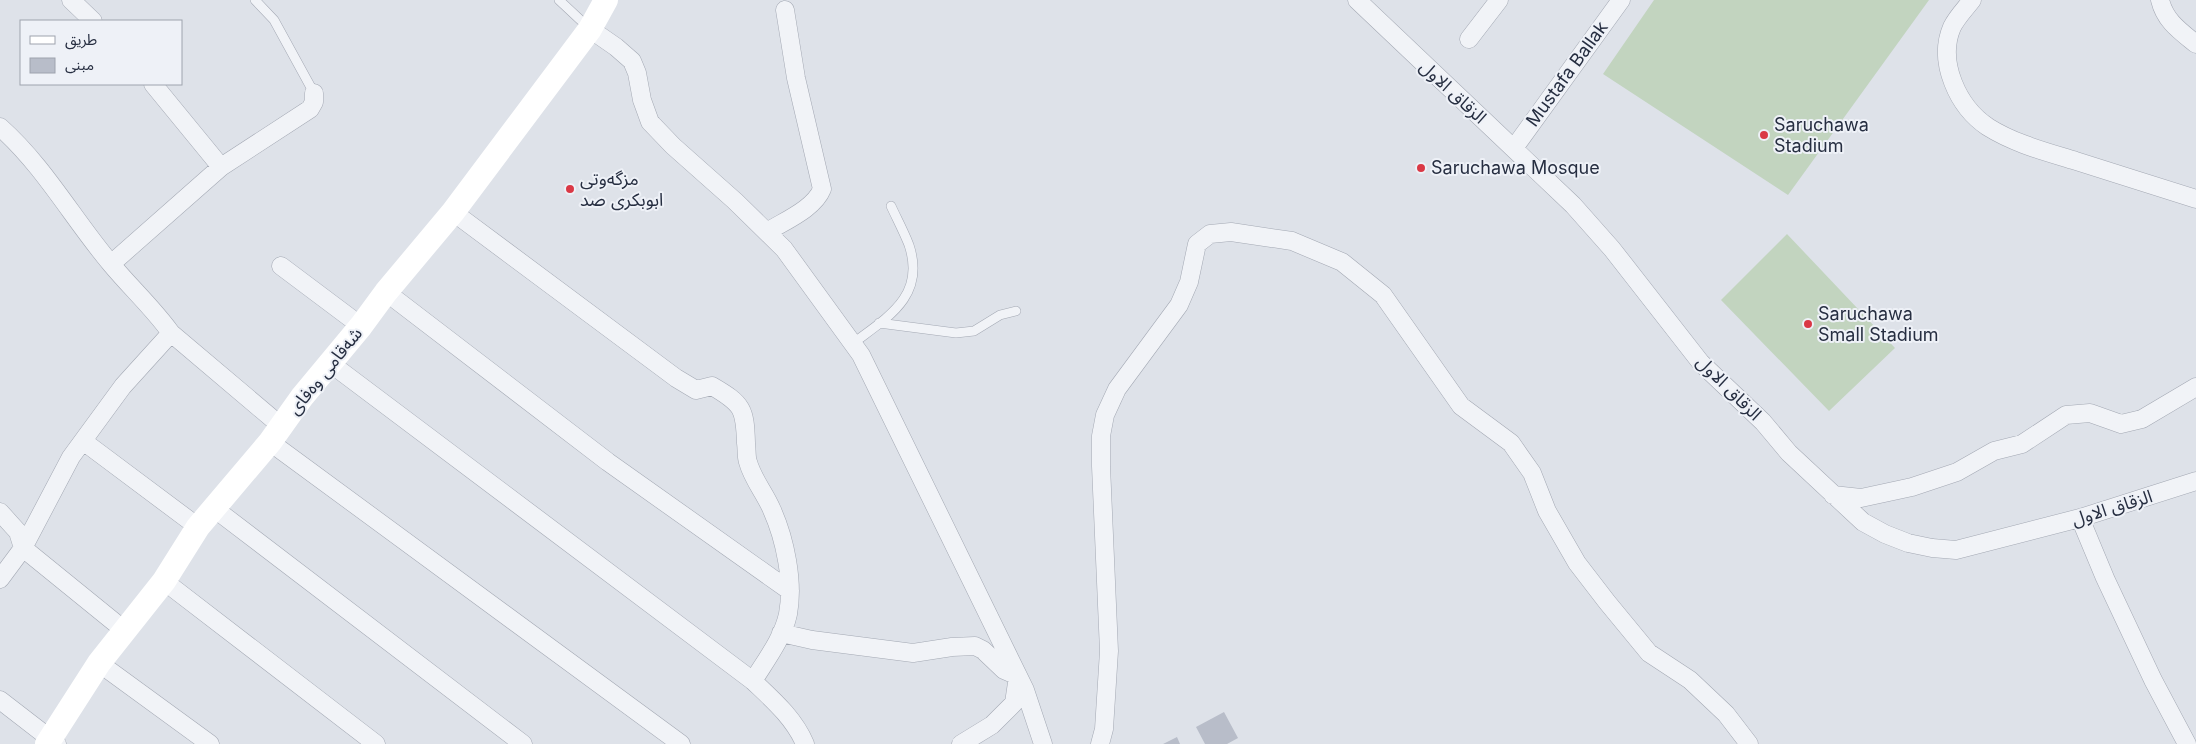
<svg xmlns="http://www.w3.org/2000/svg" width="2196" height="744" font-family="Inter,'Noto Sans Arabic',sans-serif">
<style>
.grass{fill:#c2d4bf}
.building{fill:#b8bdc9}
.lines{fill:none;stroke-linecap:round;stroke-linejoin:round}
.lane-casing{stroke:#a3a8b3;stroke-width:10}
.street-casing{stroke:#a3a8b3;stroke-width:19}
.lane{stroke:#f1f3f7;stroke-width:9}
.street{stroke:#f1f3f7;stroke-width:18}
.secondary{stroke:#fff;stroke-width:24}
.poi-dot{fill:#da3845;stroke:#eef1f7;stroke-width:2}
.labels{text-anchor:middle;stroke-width:4;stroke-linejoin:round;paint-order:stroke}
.street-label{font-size:18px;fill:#262e41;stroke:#eef1f7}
.poi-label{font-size:18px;fill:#262e41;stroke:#eef1f7;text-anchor:start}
</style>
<rect width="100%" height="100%" fill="#dee2e9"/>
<path class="grass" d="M1654,0H1929L1788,195L1603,74Z
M1787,234L1895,348L1829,411L1721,300Z"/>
<path class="building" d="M1224,712L1238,738L1227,744H1205L1196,727Z
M1177,737L1180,744H1163Z"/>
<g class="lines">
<g class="lane-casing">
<path id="lane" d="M255,0L274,20L314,93
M559,0L590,29
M879,323L956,333L974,331L1000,315L1016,311
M852,344C888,317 926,296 909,245C904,232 897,219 891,206"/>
</g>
<g class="street-casing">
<path id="street" d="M71,0L93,21
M1357,0L1573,205L1612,249L1701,363L1763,422L1789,453L1863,522L1885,534L1908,543L1932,548L1956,550L2080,518L2196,481
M1972,0C1965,9 1957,17 1952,27C1937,62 1958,107 1988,127C2015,144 2047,152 2076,161C2116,174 2156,186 2196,199
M2160,0C2165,21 2180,31 2196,44
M590,29L616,47L632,61L637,73L642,100L650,122L673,146L735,201L784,249L861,355L1025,690L1043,744
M1469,39L1499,0
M153,84L221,167
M0,127C44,166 73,219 111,264C131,288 153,308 171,333L281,426
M1514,148L1621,0
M453,212L676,378L696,390L712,386C743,404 745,409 746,443C747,449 746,457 748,462C753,480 765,493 772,510C785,539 794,582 788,614C783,638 766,660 753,681
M767,232C784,221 814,209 822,189L796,78L785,10
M111,264L221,167L310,109L314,102V93
M281,266L361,326
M386,292L608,462L790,591
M330,363L753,681C773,700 794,718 805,744
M83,441L198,527
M270,442L681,744
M1833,495L1861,498L1912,487L1957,472L1994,451L2022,444L2066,415L2090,413L2121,424L2142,419L2196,387
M215,509L523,744
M0,512L18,532L23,548L124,630
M2080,518L2105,578L2153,680L2187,744
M0,579L23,548L71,457L123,386L171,333
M164,581L376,744
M781,633L812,640L913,653L952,647L975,646L983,650L1004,670L1018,676L1014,703L992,725L961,744
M99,663L210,744
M0,700L57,744
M1100,744L1104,729L1109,651L1101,466V436L1105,415L1117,389L1179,305L1189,282L1197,244L1210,234L1231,232L1292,241L1342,262L1383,295L1461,406L1511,443L1532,473L1547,511L1577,563L1607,602L1649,653L1690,680L1726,714L1749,744"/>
</g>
<use href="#lane" class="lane"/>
<use href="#street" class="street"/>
<path class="secondary" d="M47,744L99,663L164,581L198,527L270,442L302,397L361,326L386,292L453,212L590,29L606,0"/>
</g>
<g class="poi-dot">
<circle cx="1764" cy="135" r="5"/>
<circle cx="1421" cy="168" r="5"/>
<circle cx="570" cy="189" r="5"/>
<circle cx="1808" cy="324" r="5"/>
</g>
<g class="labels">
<g class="street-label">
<text transform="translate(1567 74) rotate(-54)" y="6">Mustafa Ballak</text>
<text transform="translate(1453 92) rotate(43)" y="6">الزقاق الاول</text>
<text transform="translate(325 371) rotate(-51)" y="6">شەقامی وەفای</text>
<text transform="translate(1729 388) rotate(45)" y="6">الزقاق الاول</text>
<text transform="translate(2112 508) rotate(-17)" y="6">الزقاق الاول</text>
</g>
<g class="poi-label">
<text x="1774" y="131">Saruchawa<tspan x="1774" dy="21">Stadium</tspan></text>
<text x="1431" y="174">Saruchawa Mosque</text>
<text x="580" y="185">مزگەوتی<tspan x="580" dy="21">ابوبکری صد</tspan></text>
<text x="1818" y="320">Saruchawa<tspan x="1818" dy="21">Small Stadium</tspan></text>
</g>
</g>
<rect x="20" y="20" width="162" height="65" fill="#eef1f7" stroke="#9ea3ae"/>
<rect x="30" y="36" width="25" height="8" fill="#ffffff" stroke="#9ea3ae"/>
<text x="65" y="45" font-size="15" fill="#262e41">طريق</text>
<rect x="30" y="58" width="25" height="15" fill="#b8bdc9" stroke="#9ea3ae"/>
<text x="65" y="70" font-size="15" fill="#262e41">مبنى</text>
</svg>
